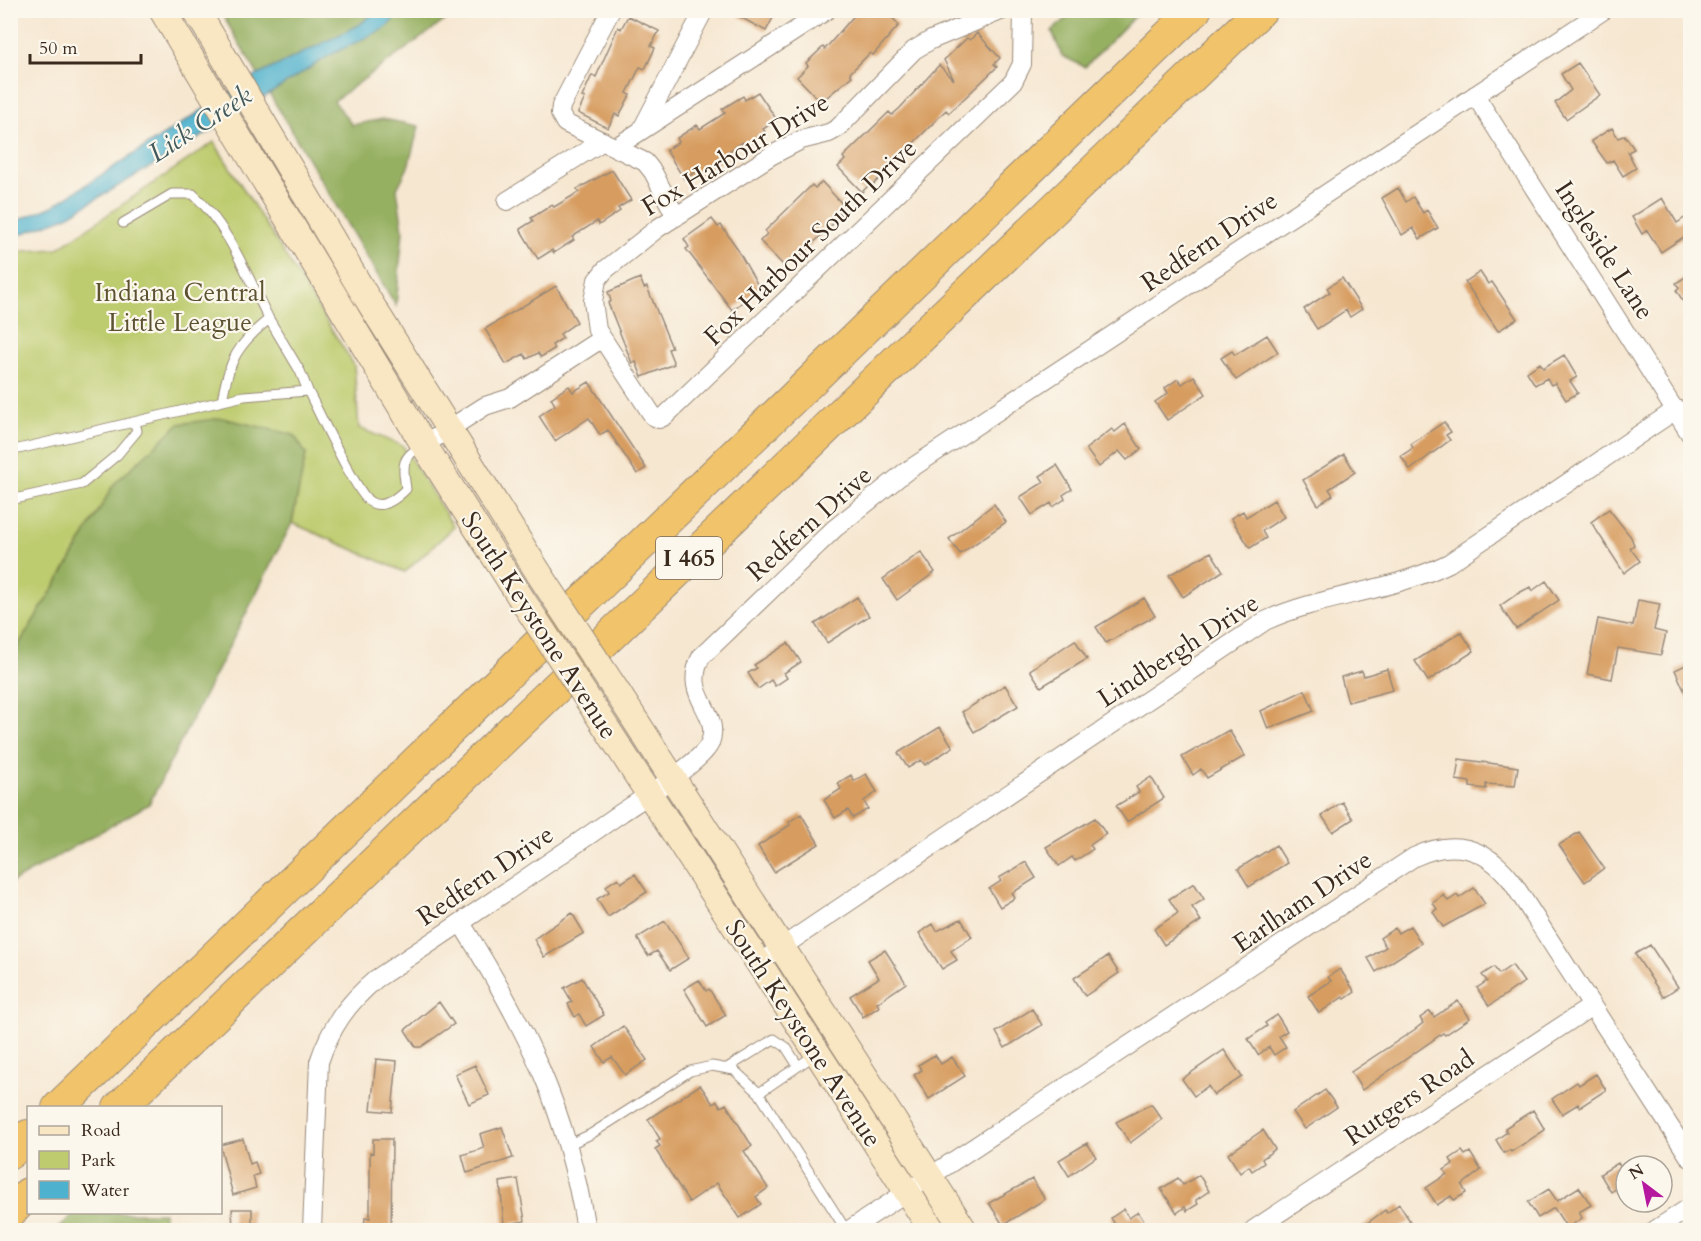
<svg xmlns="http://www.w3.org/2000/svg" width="1701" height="1241" font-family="Cardo,serif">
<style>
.green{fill:#becc6f;stroke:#7c7b46;stroke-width:1.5}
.forest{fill:#96b062;stroke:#686d40;stroke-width:1.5}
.water{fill:#4eb1cd;stroke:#446e76;stroke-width:1.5}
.building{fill:#d79d61}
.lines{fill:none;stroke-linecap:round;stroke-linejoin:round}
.lane-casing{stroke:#988878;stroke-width:11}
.street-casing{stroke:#988878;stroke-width:20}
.secondary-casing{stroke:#988878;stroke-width:28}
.highway-casing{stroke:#988878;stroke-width:34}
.lane{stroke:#fff;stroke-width:9}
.street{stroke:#fff;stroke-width:18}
.secondary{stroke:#f9e7c3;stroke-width:26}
.highway{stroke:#f1c36a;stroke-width:32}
.secondary-bridge-casing{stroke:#988878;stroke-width:28;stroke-linecap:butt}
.secondary-bridge{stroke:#f9e7c3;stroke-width:26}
.labels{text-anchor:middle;stroke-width:4.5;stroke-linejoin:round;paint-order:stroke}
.shield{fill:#fbf7ec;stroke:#75685c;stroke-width:1.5}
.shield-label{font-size:24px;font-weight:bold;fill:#3b2a1e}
.street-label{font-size:26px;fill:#3b2a1e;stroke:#fbf7ec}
.park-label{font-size:26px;fill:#5c5232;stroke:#fbf7ec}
.water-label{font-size:27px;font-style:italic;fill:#42595b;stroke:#fbf7ec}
</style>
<rect width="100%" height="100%" fill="#fbf7ec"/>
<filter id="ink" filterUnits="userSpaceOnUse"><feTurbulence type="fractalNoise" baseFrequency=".0167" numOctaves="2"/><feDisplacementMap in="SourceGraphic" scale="12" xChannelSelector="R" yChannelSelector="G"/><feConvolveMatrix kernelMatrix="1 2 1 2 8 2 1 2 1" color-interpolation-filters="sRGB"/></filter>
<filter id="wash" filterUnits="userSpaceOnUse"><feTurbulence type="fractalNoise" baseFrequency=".008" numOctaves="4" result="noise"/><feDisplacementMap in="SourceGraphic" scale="24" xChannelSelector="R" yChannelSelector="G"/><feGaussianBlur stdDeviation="1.35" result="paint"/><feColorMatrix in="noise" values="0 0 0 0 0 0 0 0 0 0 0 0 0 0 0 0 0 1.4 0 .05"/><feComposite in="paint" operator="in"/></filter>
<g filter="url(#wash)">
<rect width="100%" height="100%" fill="#f6e7d1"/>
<path class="green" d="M214,142L354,365L359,428L403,446L454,527L405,572L292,523L306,454L114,484L69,563L16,649L11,665V252L57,249Z"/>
<path class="forest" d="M220,11H458L334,101L352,125L383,119L419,126L408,167L397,189L403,230L396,306Z
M1075,11V10L1140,11L1085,67L1062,56L1052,31Z
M222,418L294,435L306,454L292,523L149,804L11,883L10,665L16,649L69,563L114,484L179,424Z
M75,1213H164V1230H56Z"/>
<path class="water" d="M376,11H401L386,28L330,55L216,128L66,217L11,238V223L53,206L254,77L359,25Z"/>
<g id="blocks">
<path class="building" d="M727,10H777L766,31Z
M859,10H885L899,25L873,55L870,53L850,73L852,76L821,102L797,77L808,66L806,63L823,47L825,49Z
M628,16L659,31L651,46L655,48L645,69L640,67L627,93L630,95L619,116L615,114L608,128L578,113L585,98L582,97L592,75L596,77L618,27L621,29Z
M977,33L1000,58L994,64L997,67L949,113L946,110L939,117L871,187L869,185L862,192L838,167L845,160L843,157L889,112L892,115L900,108L939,65L954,80L944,60L967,38L970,40Z
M1578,63L1600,95L1566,119L1555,103L1571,90L1561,74Z
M758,92L777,120L763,129L765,132L745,145L743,142L718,158L720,161L700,175L697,171L684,179L666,150L679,142L677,138L697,125L700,129L725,113L722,109L743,96L745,100Z
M1612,128L1618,138L1625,135L1634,149L1628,152L1636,168L1623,176L1613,160L1607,163L1591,141Z
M612,170L631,200L618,208L620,211L599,225L597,221L572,237L574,240L554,253L552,250L538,259L520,229L533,221L531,218L552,205L554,207L579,192L577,189Z
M822,182L845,207L839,213L841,216L794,262L791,259L784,266L760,241L767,234L765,231L812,185L815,188Z
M1398,188L1406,202L1413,197L1423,213L1427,210L1438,228L1420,239L1413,228L1402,235L1382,198Z
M1662,198L1677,223L1686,217L1690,224V233L1661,252L1647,230L1642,234L1632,217Z
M712,219L718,227L721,225L735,245L760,289L732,310L686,249L689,247L684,239Z
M1480,272L1488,284L1492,282L1517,319L1498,331L1465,282Z
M1690,274V312L1676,290L1679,288L1676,283Z
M640,278L644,288L647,287L672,348L668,349L674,364L642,377L636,362L632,363L608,303L611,301L608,292Z
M1342,278L1362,309L1350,317L1346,310L1317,329L1304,309L1330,292L1327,288Z
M556,286L577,322L560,334L563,338L552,345L554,349L541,357L538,353L527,359L524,354L506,364L485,329Z
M1267,335L1278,352L1236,380L1221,358L1232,351L1235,355Z
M1564,355L1577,377L1570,381L1578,393L1566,400L1555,383L1551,385L1547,378L1535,385L1527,372L1540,363L1543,368Z
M1194,376L1206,394L1167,420L1155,402L1168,393L1165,388L1178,379L1182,384Z
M589,382L646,468L637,474L608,430L600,435L589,418L555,441L539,416L555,405L551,398L569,386L573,392Z
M1444,422L1451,432L1446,435L1450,440L1410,470L1401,456L1413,448L1411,444Z
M1125,424L1141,449L1127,460L1119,451L1099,467L1086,449L1112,429L1115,432Z
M1344,454L1355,472L1329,489L1333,495L1318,505L1303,480Z
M1057,465L1072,489L1063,495L1065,499L1053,507L1051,503L1032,515L1020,497L1044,482L1040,476Z
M1274,500L1284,517L1262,531L1266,538L1250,548L1231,518L1243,511L1246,517Z
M994,504L1006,522L960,554L949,539Z
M1609,509L1631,537L1634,545L1630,548L1640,561L1624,573L1591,522Z
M921,552L935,572L897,600L883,579Z
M1211,552L1223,571L1183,597L1169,575Z
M1546,581L1559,600L1516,629L1500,606L1517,594L1530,587L1532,591Z
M857,597L869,616L827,643L815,624Z
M1144,598L1155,616L1106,643L1096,627Z
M1638,600L1660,604L1654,630L1666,633L1661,655L1618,648L1612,679L1587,674L1598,619L1633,626Z
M1461,632L1474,651L1428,681L1415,661Z
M1075,640L1087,659L1041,687L1030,670Z
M788,643L801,662L784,673L787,678L775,686L771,680L758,689L748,673L757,668L754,665Z
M1690,663V703L1675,670Z
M1387,669L1393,690L1348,702L1341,677L1362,671L1364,676Z
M1005,685L1018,706L974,732L962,712Z
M1305,690L1314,711L1268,729L1261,711Z
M940,727L953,747L925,765L921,760L908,768L898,753Z
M1229,730L1245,756L1207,778L1201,769L1193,775L1182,757Z
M1459,759L1518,767L1515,786L1486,784V789L1470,787V782L1456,780Z
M866,774L877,792L864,801L868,809L853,818L848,810L835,818L824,800L841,789L838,783L851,775L854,781Z
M1151,777L1164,798L1127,822L1116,806L1139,792L1136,787Z
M1342,802L1353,819L1333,832L1322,816Z
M801,814L819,844L774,872L758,846L790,825L789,822Z
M1095,818L1106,834L1090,845L1093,849L1075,861L1072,857L1059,866L1046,847Z
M1579,832L1604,868L1585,882L1559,845Z
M1276,845L1287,863L1249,887L1238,869Z
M1026,862L1036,878L1012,893L1015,898L1000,907L989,889L1001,881L999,878Z
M635,874L647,892L608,917L597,899L609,892L606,886L618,878L621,883Z
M1194,883L1204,899L1192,907L1201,921L1164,945L1154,929L1178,913L1169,899Z
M1474,888L1485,904L1443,927L1433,912L1437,909L1433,903L1444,895L1448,901L1457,895L1459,898Z
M572,913L584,933L544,957L534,939Z
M961,919L972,937L951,951L957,960L942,969L919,933L933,924L937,931Z
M665,921L689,958L670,970L657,951L648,956L637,938Z
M1410,926L1421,943L1376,972L1368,958L1386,947L1380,938L1395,928L1398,933Z
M1650,945L1678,987L1663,997L1635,954Z
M885,950L906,983L877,1003L879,1007L863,1017L850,996L879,978L868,960Z
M1108,956L1119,973L1085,996L1074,978Z
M1512,965L1524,982L1489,1006L1477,988L1487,981L1482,975L1494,967L1499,974Z
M1340,969L1355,992L1345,999L1343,997L1319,1013L1308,996L1331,981L1328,977Z
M582,978L604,1015L586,1026L579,1014L575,1017L568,1004L572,1002L564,988Z
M699,980L706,991L709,989L726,1015L707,1027L684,989Z
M1458,1001L1470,1018L1445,1035L1443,1033L1362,1090L1351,1072L1414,1030L1423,1023L1420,1018L1430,1011L1434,1017Z
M439,1002L454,1024L421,1047H416L405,1030Z
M1032,1009L1042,1025L1005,1048L996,1032Z
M1277,1015L1287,1031L1279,1036L1286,1047L1274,1055L1269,1047L1258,1055L1248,1039L1267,1026L1265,1023Z
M623,1026L647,1060L625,1075L612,1057L604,1062L594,1047Z
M1224,1050L1242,1077L1214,1095L1208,1086L1194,1096L1182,1079Z
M935,1055L941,1064L952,1057L965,1076L929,1099L914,1075L922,1070L918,1065Z
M376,1059L397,1061L392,1112L371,1110Z
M475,1065L489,1095L469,1104L455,1074Z
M1596,1074L1606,1090L1580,1107L1578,1104L1562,1114L1552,1099L1577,1082L1579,1085Z
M700,1085L713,1104L717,1101L721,1107L726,1104L752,1146L744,1151L768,1188L756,1197L761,1204L740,1218L717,1183L689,1202L655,1149L660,1146L656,1141L660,1139L648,1119Z
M1325,1090L1337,1107L1305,1129L1293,1112Z
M1151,1104L1162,1119L1130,1143L1116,1122Z
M1533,1110L1545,1130L1511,1152L1510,1150L1504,1153L1496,1140L1507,1132L1505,1128Z
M502,1127L513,1158L467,1173L462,1155L484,1148L480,1134Z
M1263,1130L1275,1149L1262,1159L1264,1163L1252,1171L1249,1166L1240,1173L1228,1154Z
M243,1139L250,1164L255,1162L259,1174L253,1176L256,1188L233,1195L220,1145Z
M373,1139H392L391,1230H364L365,1217L370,1218V1152L373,1153Z
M1087,1143L1096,1157L1069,1176L1059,1160Z
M1462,1151L1465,1155L1470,1152L1481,1170L1462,1185L1466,1193L1454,1200L1451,1196L1437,1205L1426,1188L1447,1174L1444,1170L1453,1164L1450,1159Z
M1618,1163L1626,1175V1182L1611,1192L1600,1174Z
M1199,1175L1209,1191L1196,1200L1198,1204L1187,1211L1185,1207L1177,1213L1161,1189L1178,1178L1183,1185Z
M518,1179L525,1221L504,1225L500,1182Z
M1032,1179L1045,1199L1003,1225L989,1203Z
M1579,1187L1591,1205L1579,1212L1582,1218L1567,1228L1554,1208L1538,1218L1528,1202L1549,1189L1557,1201Z
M1399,1204L1410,1221L1397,1230H1358L1385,1210L1387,1213Z
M232,1209H252V1230H233Z
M1124,1209L1129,1218L1138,1212L1150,1230H1110L1116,1226L1111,1218Z"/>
</g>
</g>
<g filter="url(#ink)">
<use href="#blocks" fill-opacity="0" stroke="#988878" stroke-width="1.5"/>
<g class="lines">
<g class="lane-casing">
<path id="lane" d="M123,223L172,194H193C228,225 248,278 269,319C237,345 229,360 222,401
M269,319L300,371L308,391
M10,451L244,396L308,391C319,412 355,490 369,501C382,511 398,497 406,489C403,466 400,459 421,446
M10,500L82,484L117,455L137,431L135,422
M816,1054L759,1093L846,1230
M727,1068L774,1039L786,1047L798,1066
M568,1145L591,1134L690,1071L712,1066L734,1070L759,1093"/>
</g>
<g class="street-casing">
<path id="street" d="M611,10L561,106L560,114L565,123L645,162L653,172L676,217
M1003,10L931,40L914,50L838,128L829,133L801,140L772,155L658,228L605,270L597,280L593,301L597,330L653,416L659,419L665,416L1013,82L1022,64L1023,10
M1475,95L1690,434
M642,129L704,10
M616,147L827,10
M507,201L603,141
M424,445L485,406L510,398L601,339
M461,923C526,1027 567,1108 586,1230
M773,953L1265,621C1324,594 1391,592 1449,563L1677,409
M312,1230L319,1062C331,1026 348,1003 376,979C458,925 540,869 621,813C640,800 702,762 710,743C722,711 681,697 701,657L834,529L904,473L1604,10
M849,1230L1414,857C1452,839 1484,846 1511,880L1690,1158
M1253,1230L1592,1006
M1655,1230L1690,1207"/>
</g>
<g class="secondary-casing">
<path id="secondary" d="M162,10L424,445L519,595
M196,10L362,290L540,575
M619,695L964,1230
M598,715L932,1230"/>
</g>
<g class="highway-casing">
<path id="highway" d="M58,1108L1195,10
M119,1108L1261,10
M10,1153L28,1136
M10,1212L28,1194"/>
</g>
<use href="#lane" class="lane"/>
<use href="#street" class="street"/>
<use href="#secondary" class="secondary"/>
<use href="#highway" class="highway"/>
<g class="secondary-bridge-casing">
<path id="secondary-bridge" d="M540,575L619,695
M519,595L598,715"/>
</g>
<use href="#secondary-bridge" class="secondary-bridge"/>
</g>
</g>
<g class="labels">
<rect class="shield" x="656" y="537" width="66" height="42" rx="4.5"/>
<g class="shield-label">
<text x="689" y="566">I 465</text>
</g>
<g class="street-label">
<text transform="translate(735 154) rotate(-31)" y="9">Fox Harbour Drive</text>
<text transform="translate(1209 241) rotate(-34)" y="9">Redfern Drive</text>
<text transform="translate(810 242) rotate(-44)" y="9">Fox Harbour South Drive</text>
<text transform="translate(1605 250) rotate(57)" y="9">Ingleside Lane</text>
<text transform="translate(809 523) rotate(-42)" y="9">Redfern Drive</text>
<text transform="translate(540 625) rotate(57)" y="9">South Keystone Avenue</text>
<text transform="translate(1178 650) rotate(-33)" y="9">Lindbergh Drive</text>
<text transform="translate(485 875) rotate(-34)" y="9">Redfern Drive</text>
<text transform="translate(1302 901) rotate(-34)" y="9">Earlham Drive</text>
<text transform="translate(804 1033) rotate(57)" y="9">South Keystone Avenue</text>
<text transform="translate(1409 1097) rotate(-34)" y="9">Rutgers Road</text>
</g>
<g class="park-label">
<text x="180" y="301">Indiana Central<tspan x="180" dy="30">Little League</tspan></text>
</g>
<g class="water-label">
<text transform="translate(200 124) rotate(-33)" y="9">Lick Creek</text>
</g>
</g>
<rect width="1701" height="1241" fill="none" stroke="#fbf7ec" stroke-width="36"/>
<rect x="27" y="1106" width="195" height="108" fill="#fbf7ec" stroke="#aea59a" stroke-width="1.5"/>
<rect x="39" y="1126" width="30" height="9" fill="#f9e7c3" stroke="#aea59a" stroke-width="1.5"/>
<text x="81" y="1136" font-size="18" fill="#3b2a1e">Road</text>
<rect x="39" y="1151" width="30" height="18" fill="#becc6f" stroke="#aea59a" stroke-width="1.5"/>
<text x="81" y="1166" font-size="18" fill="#3b2a1e">Park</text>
<rect x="39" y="1181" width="30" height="18" fill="#4eb1cd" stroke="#aea59a" stroke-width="1.5"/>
<text x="81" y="1196" font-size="18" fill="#3b2a1e">Water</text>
<g transform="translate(1644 1184) rotate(328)"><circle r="28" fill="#fbf7ec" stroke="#aea59a" stroke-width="1.5"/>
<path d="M0-4.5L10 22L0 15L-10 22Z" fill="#b5179e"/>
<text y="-9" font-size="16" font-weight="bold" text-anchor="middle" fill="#3b2a1e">N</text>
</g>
<path d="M30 54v9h111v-9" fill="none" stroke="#3b2a1e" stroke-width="3"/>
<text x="39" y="54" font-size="18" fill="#3b2a1e" stroke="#fbf7ec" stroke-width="4.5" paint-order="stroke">50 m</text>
</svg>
